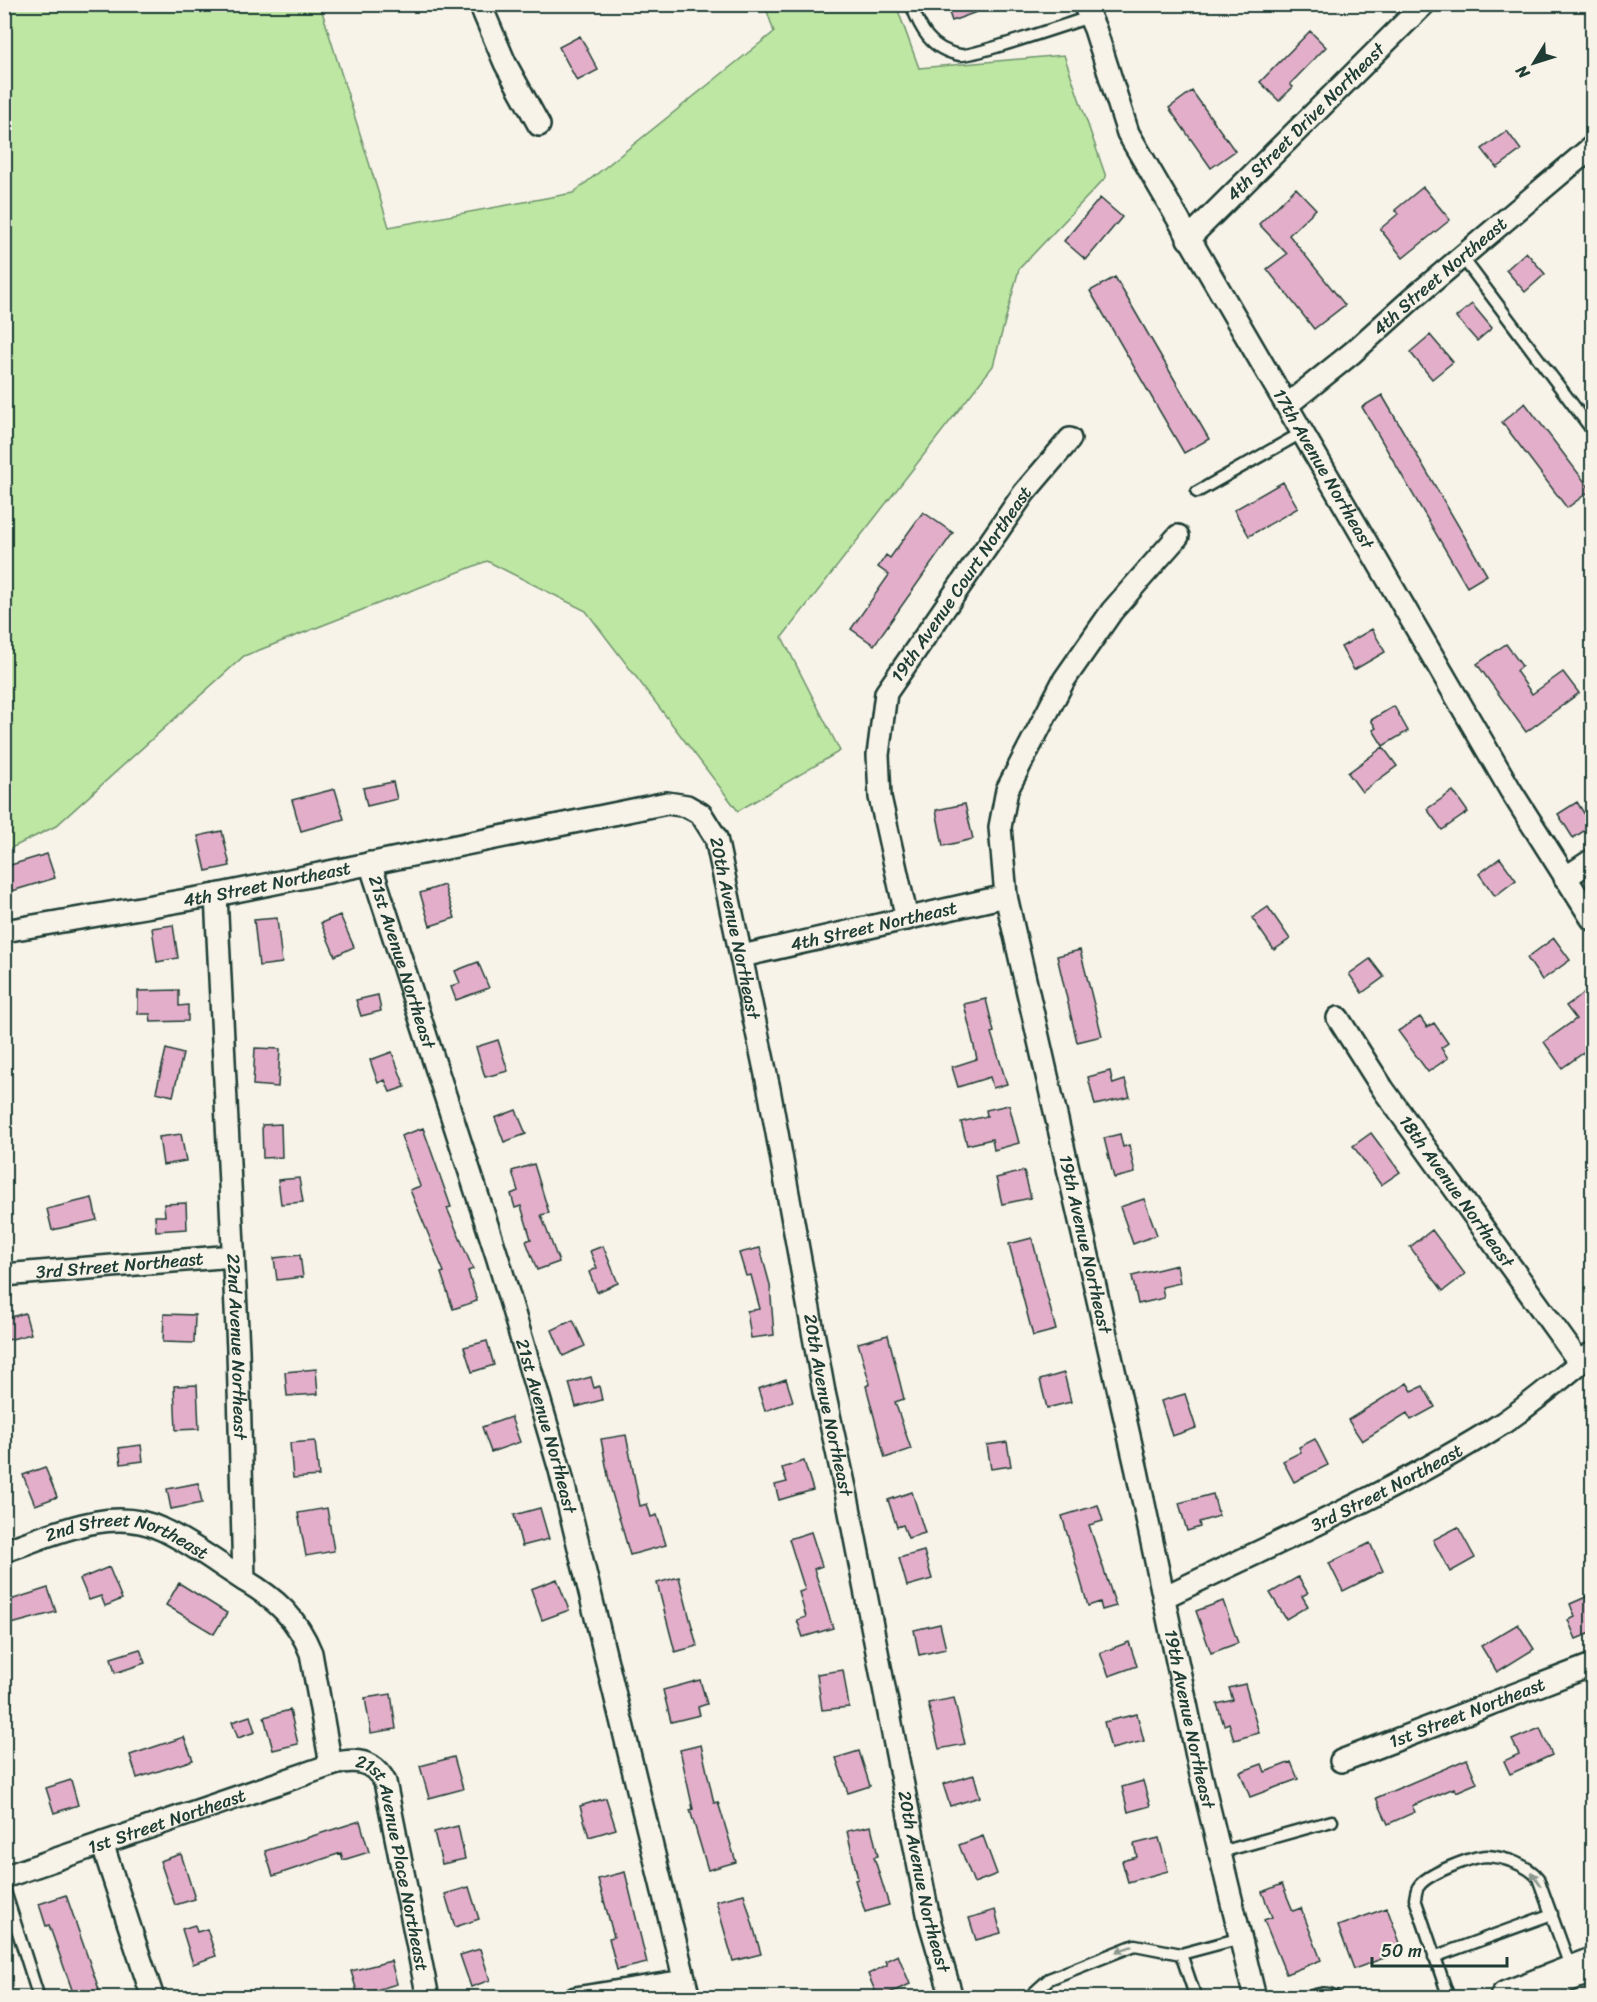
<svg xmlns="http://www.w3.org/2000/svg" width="1597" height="2002" font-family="Sriracha,sans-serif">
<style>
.green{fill:#bde7a3;stroke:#6e926c;stroke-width:1.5}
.building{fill:#e3aec9;stroke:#1f3d34;stroke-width:1.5}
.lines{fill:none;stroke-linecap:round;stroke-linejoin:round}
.lane-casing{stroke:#1f3d34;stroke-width:15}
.street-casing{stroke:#1f3d34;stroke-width:26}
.primary-casing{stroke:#1f3d34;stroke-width:38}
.lane{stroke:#f7f3e8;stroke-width:10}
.street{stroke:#f7f3e8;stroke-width:21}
.primary{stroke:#f7f3e8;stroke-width:33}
.oneway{fill:#8b988e}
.labels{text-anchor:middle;stroke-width:5;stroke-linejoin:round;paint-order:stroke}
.street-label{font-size:18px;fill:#1f3d34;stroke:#f7f3e8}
</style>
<rect width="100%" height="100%" fill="#f7f3e8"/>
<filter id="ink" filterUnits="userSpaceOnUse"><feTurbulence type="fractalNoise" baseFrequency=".0167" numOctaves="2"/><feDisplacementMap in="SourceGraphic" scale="12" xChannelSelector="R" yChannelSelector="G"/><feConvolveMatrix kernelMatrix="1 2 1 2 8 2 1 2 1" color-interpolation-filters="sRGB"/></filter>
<g filter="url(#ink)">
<path class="green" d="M5,4L320,5L389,227L573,193L774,32L765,5H896L919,68L1064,55L1106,177L1019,269L993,366L782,637L840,751L738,811L586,611L487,561L244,656L56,826L5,851Z"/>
<path class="building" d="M946,4H993V6L952,21Z
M1310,31L1326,47L1290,84L1293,87L1279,101L1260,82Z
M580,36L598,70L577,81L559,47Z
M1192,91L1235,151L1211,168L1169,108Z
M1507,131L1521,150L1497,168L1482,149Z
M1423,187L1450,220L1403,258L1380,229L1398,214L1395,210Z
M1296,188L1316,209L1289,235L1345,305L1314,329L1267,269L1287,254L1259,224Z
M1100,198L1122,217L1086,260L1064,241Z
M1526,252L1545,274L1525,292L1506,270Z
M1115,277L1209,439L1184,453L1090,291Z
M1472,304L1492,328L1477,341L1456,317Z
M1430,335L1453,362L1432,379L1410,352Z
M1382,395L1487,575L1467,587L1362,407Z
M1525,403L1591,490L1567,508L1502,422Z
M1283,482L1298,508L1249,536L1234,510Z
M923,512L953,533L874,645L851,629L889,575L878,567L886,555L890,558Z
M1372,629L1385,652L1354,670L1341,647Z
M1506,644L1522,666L1516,671L1532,694L1563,672L1579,693L1526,732L1477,664Z
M1394,706L1408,731L1383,746L1373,730L1376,728L1371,720Z
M1383,747L1397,766L1362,792L1348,773Z
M393,782L397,799L367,806L363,788Z
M335,789L344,819L301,831L292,800Z
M1453,791L1468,812L1442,830L1427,809Z
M1577,802L1592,826L1573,838L1558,814Z
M965,804L973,839L943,846L936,810Z
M222,831L230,866L206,871L198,836Z
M47,854L55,878L12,891L4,867Z
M1500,858L1516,880L1495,896L1479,874Z
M444,885L455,918L430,926L420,893Z
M1268,907L1290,939L1274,950L1252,918Z
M340,915L354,947L335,956L321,923Z
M277,918L282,963L259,966L254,920Z
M173,925L178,958L157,962L152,928Z
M1554,938L1570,960L1542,980L1527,958Z
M1080,950L1102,1036L1077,1042L1057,956Z
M1370,959L1384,977L1362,993L1349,974Z
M478,962L489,988L456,1000L451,987L460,983L455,971Z
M1593,987V1046L1562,1068L1544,1042L1576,1019L1566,1006Z
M179,990V1006L188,1005V1021L151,1022L150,1014H138V991Z
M378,995L381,1011L361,1016L356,1000Z
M986,999L994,1032L991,1033L1007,1084L993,1088L990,1077L958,1087L952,1067L977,1059L964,1004Z
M1420,1017L1427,1027L1434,1023L1448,1043L1441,1048L1448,1058L1428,1072L1398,1031Z
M498,1040L508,1071L485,1077L476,1047Z
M255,1048L280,1049L278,1087L253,1085Z
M166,1049L183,1054L173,1096L156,1092Z
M392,1052L405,1087L390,1092L385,1080L378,1083L370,1060Z
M1110,1071L1113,1084L1125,1080L1130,1097L1095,1105L1088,1077Z
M1009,1105L1019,1143L994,1150L992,1139L967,1145L961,1122L987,1116L986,1110Z
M516,1110L526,1134L504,1142L495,1118Z
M281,1124L282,1157L263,1158L262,1125Z
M423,1128L451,1207L447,1208L473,1269L468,1271L477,1301L453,1309L441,1273L444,1272L410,1190L420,1186L401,1136Z
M1371,1133L1400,1172L1381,1185L1353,1146Z
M181,1134L186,1161L163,1165L159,1137Z
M1120,1134L1123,1147L1129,1145L1135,1173L1114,1178L1104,1138Z
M534,1164L549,1213L541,1215L559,1262L537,1270L526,1241L531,1239L521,1206L515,1208L511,1194L518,1191L512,1171Z
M1024,1171L1031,1198L1002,1204L996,1178Z
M299,1178L303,1202L281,1204L278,1180Z
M92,1198L97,1220L52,1230L47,1209Z
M1144,1199L1157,1235L1133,1244L1120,1207Z
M186,1203L187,1229L156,1231L155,1216H165L164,1204Z
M1432,1230L1465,1274L1443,1291L1410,1247Z
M1032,1238L1056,1330L1033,1336L1009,1244Z
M603,1246L618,1283L597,1292L589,1272L597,1268L590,1251Z
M760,1248L770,1285L774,1335L751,1338L747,1311L760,1309L751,1275L746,1276L739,1253Z
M300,1255L303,1277L277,1280L274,1258Z
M1177,1265L1180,1283L1162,1287L1164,1298L1138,1304L1132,1276Z
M25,1313L31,1334L4,1341V1319Z
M164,1314L195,1315L194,1343L163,1342Z
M573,1320L585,1346L563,1356L552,1330Z
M888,1335L904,1399L895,1402L911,1449L885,1458L866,1386L870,1384L858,1343Z
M487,1341L494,1365L472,1372L464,1347Z
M316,1369L318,1394L287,1396L285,1372Z
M1064,1373L1071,1402L1047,1408L1040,1380Z
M591,1377L594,1388L599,1386L602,1400L576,1407L569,1383Z
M786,1379L793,1401L765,1411L758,1389Z
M1407,1383L1412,1391L1423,1386L1435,1407L1411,1420L1407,1413L1362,1441L1348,1420Z
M197,1385L199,1429L176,1430L174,1386Z
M1185,1394L1196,1428L1172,1436L1161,1401Z
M511,1417L520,1442L491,1452L482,1427Z
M626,1435L640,1506L647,1504L651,1517L657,1515L666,1545L630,1555L610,1486L601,1439Z
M1315,1439L1328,1465L1294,1482L1283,1461L1301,1452L1299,1447Z
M315,1441L319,1476L293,1478L290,1443Z
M1007,1442L1011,1466L991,1469L987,1445Z
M141,1445L143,1461L121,1464L119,1448Z
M804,1461L813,1490L779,1500L775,1485L787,1482L782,1468Z
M45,1467L57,1497L35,1505L23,1475Z
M198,1483L202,1503L171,1509L167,1489Z
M912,1492L925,1533L908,1538L903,1525L897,1527L888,1500Z
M1213,1494L1219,1516L1199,1522L1200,1527L1187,1531L1179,1503Z
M1098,1505L1103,1521L1089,1525L1116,1606L1102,1610L1100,1602L1088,1606L1062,1516Z
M327,1508L334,1551L306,1556L298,1513Z
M540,1508L549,1539L522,1546L514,1515Z
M1458,1527L1475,1558L1450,1572L1433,1540Z
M811,1532L822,1566L814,1569L833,1628L803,1637L797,1620L806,1617L799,1592L805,1590L789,1539Z
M1370,1543L1383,1571L1343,1591L1329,1563Z
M924,1551L932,1579L907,1586L899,1558Z
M109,1567L122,1599L105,1606L101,1596L89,1600L80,1579Z
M679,1577L697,1646L675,1652L657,1583Z
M1298,1577L1308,1593L1302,1596L1308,1606L1286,1619L1270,1593Z
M557,1579L569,1610L542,1620L531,1589Z
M179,1583L227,1613L214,1634L166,1605Z
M48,1588L56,1612L4,1626V1602Z
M1593,1594V1632L1576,1639L1568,1620L1575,1617L1570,1604Z
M1223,1601L1238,1643L1211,1653L1196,1611Z
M940,1624L946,1649L919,1655L914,1630Z
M1518,1624L1534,1649L1497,1672L1481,1646Z
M1129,1642L1137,1666L1109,1676L1100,1653Z
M140,1649L145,1663L115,1673L111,1658Z
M843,1670L849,1707L822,1710L817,1674Z
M700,1680L707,1704L698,1707L700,1715L671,1722L663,1690Z
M1245,1684L1259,1733L1234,1740L1229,1723L1224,1725L1217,1704L1233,1700L1229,1688Z
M391,1694L396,1729L371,1733L365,1698Z
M954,1698L965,1744L939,1749L928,1703Z
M290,1710L298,1744L273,1750L264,1717Z
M1137,1714L1144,1741L1111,1749L1104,1722Z
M250,1716L255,1732L238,1738L232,1722Z
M1540,1728L1552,1755L1510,1774L1504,1761L1519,1754L1512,1740Z
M184,1737L193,1760L137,1778L130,1755Z
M701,1745L714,1803L718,1802L736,1862L708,1870L690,1810L693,1809L680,1750Z
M859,1751L870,1786L848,1793L836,1758Z
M454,1757L463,1789L429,1798L420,1766Z
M1467,1759L1477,1783L1456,1792L1454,1788L1412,1806L1415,1812L1388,1824L1376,1798Z
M1291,1762L1298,1779L1250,1797L1240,1772L1262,1764L1265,1772Z
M974,1775L980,1797L950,1806L943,1784Z
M71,1780L78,1805L54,1813L46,1788Z
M1143,1781L1150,1806L1128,1812L1122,1787Z
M606,1798L616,1829L589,1837L580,1806Z
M360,1821L369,1852L343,1860L341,1853L273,1876L265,1851Z
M458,1826L465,1859L442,1864L434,1832Z
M871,1826L878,1856L874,1857L889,1905L865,1912L855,1880L858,1879L847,1831Z
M983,1836L997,1874L974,1883L959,1845Z
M1159,1838L1168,1871L1128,1882L1122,1861L1137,1857L1134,1844Z
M181,1854L195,1899L175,1905L160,1861Z
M625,1872L647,1963L617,1970L609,1938L614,1937L598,1879Z
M1282,1884L1293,1911L1301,1908L1321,1960L1286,1974L1264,1920L1272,1917L1262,1892Z
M469,1887L479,1919L455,1927L445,1894Z
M744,1894L761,1954L733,1961L716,1901Z
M66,1895L102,1998H75L49,1925L46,1926L39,1904Z
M1387,1908L1403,1951L1354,1969L1338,1926Z
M995,1910L1001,1933L976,1940L969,1918Z
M195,1925L197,1932L207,1929L216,1956L193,1964L182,1929Z
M480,1949L490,1980L471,1987L460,1955Z
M898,1955L910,1984L878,1998L868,1974L887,1965L885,1961Z
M391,1961L397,1984L358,1995L351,1971Z"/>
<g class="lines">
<g class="lane-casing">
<path id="lane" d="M911,4C920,29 931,50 960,55C972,57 1070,23 1090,17
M1462,257L1592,430
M1197,492L1303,432
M1221,1852L1332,1821
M4,1888L39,1998
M1434,1957L1552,1914
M1028,1998L1049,1979L1135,1945L1181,1954
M1196,1998L1181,1954L1241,1938
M1307,1998C1318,1994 1327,1990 1337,1998
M1449,1998L1415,1899C1416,1894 1416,1889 1419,1886C1427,1874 1473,1856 1487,1856C1504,1857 1528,1865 1538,1878L1571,1969"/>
</g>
<g class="street-casing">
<g id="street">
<path d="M480,4L505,63L539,125"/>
<path id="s1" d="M1084,4L1095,29L1128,133L1511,791L1592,919"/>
<path id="s2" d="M1188,239L1424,4"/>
<path id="s3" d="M1287,405L1352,353L1413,298L1592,147"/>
<path id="s4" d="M1178,536L1112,611L1064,680L1007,790L1000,827L1006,896L1137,1471L1201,1775L1255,1998"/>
<path id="s5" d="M370,863L498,1259L560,1470L689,1998"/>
<path d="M1565,878L1592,860"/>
<path id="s6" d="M216,895L238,1350L244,1580C276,1599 297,1618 311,1653L331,1765"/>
<path id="s7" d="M907,919L880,797L878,755L886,693L1024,493L1070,439"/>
<path id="s8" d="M4,931L216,895L667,803L687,806L701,814L716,838L769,1089L824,1392L847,1497L929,1919L952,1998"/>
<path id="s9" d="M742,956L1006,896"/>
<path id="s10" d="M1338,1018L1383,1089L1580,1363"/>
<path id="s11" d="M4,1275L233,1256"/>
<path id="s12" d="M4,1551C52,1535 111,1505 161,1529C190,1542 217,1563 244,1580"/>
<path id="s13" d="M1164,1597C1278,1542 1396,1491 1503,1423C1534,1402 1564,1376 1592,1353"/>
<path id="s14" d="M1341,1761L1592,1665"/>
<path d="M102,1843L153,1998"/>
<path id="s15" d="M4,1877L331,1765C353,1758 373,1759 385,1782L428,1998"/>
<path d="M575,1998L684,1981"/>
</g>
</g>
<g class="primary-casing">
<path id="primary" d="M1507,1998L1592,1965"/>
</g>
<use href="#lane" class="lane"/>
<use href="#street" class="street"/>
<use href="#primary" class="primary"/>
</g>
<defs><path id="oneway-solid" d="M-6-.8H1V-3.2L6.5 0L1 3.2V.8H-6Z" transform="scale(1.5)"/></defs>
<g class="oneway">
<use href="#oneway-solid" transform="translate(1536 1879) rotate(-123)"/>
<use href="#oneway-solid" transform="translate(1124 1949) rotate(161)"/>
</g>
</g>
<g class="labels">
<g class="street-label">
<text dy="6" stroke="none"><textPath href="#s2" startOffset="166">4th Street Drive Northeast</textPath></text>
<text dy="6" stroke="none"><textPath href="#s3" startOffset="200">4th Street Northeast</textPath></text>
<text dy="6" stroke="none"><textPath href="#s1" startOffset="525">17th Avenue Northeast</textPath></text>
<text dy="6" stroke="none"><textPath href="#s7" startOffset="362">19th Avenue Court Northeast</textPath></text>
<text dy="6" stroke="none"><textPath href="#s8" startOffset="267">4th Street Northeast</textPath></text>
<text dy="6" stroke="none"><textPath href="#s9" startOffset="135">4th Street Northeast</textPath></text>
<text dy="6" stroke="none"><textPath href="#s8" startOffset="832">20th Avenue Northeast</textPath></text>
<text dy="6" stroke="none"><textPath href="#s5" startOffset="104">21st Avenue Northeast</textPath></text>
<text dy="6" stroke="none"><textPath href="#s10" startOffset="210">18th Avenue Northeast</textPath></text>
<text dy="6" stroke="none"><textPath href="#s4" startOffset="772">19th Avenue Northeast</textPath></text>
<text dy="6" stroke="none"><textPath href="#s11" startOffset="116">3rd Street Northeast</textPath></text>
<text dy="6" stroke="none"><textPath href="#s6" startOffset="452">22nd Avenue Northeast</textPath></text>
<text dy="6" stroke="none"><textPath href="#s8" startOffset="1318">20th Avenue Northeast</textPath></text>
<text dy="6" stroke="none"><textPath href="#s5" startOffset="590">21st Avenue Northeast</textPath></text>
<text dy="6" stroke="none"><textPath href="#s13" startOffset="248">3rd Street Northeast</textPath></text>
<text dy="6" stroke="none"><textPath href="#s12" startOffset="130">2nd Street Northeast</textPath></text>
<text dy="6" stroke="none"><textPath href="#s14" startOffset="135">1st Street Northeast</textPath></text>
<text dy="6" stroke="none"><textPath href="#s4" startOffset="1258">19th Avenue Northeast</textPath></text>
<text dy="6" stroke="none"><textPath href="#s15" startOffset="172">1st Street Northeast</textPath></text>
<text dy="6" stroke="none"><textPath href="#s15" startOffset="486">21st Avenue Place Northeast</textPath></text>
<text dy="6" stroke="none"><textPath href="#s8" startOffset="1804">20th Avenue Northeast</textPath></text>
</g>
</g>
<rect width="1597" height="2002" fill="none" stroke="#f7f3e8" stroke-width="24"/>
<rect x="12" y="12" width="1573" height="1978" fill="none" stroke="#1f3d34" stroke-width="2" filter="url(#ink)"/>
<g transform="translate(1534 63) rotate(232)" stroke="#f7f3e8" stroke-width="4.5" paint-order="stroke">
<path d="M0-4.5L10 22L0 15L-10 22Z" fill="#1f3d34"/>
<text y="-9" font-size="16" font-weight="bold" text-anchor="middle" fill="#1f3d34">N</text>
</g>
<path d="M1372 1957v9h135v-9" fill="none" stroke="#1f3d34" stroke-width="3"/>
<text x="1381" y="1957" font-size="18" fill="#1f3d34" stroke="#f7f3e8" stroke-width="4.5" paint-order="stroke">50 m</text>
</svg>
